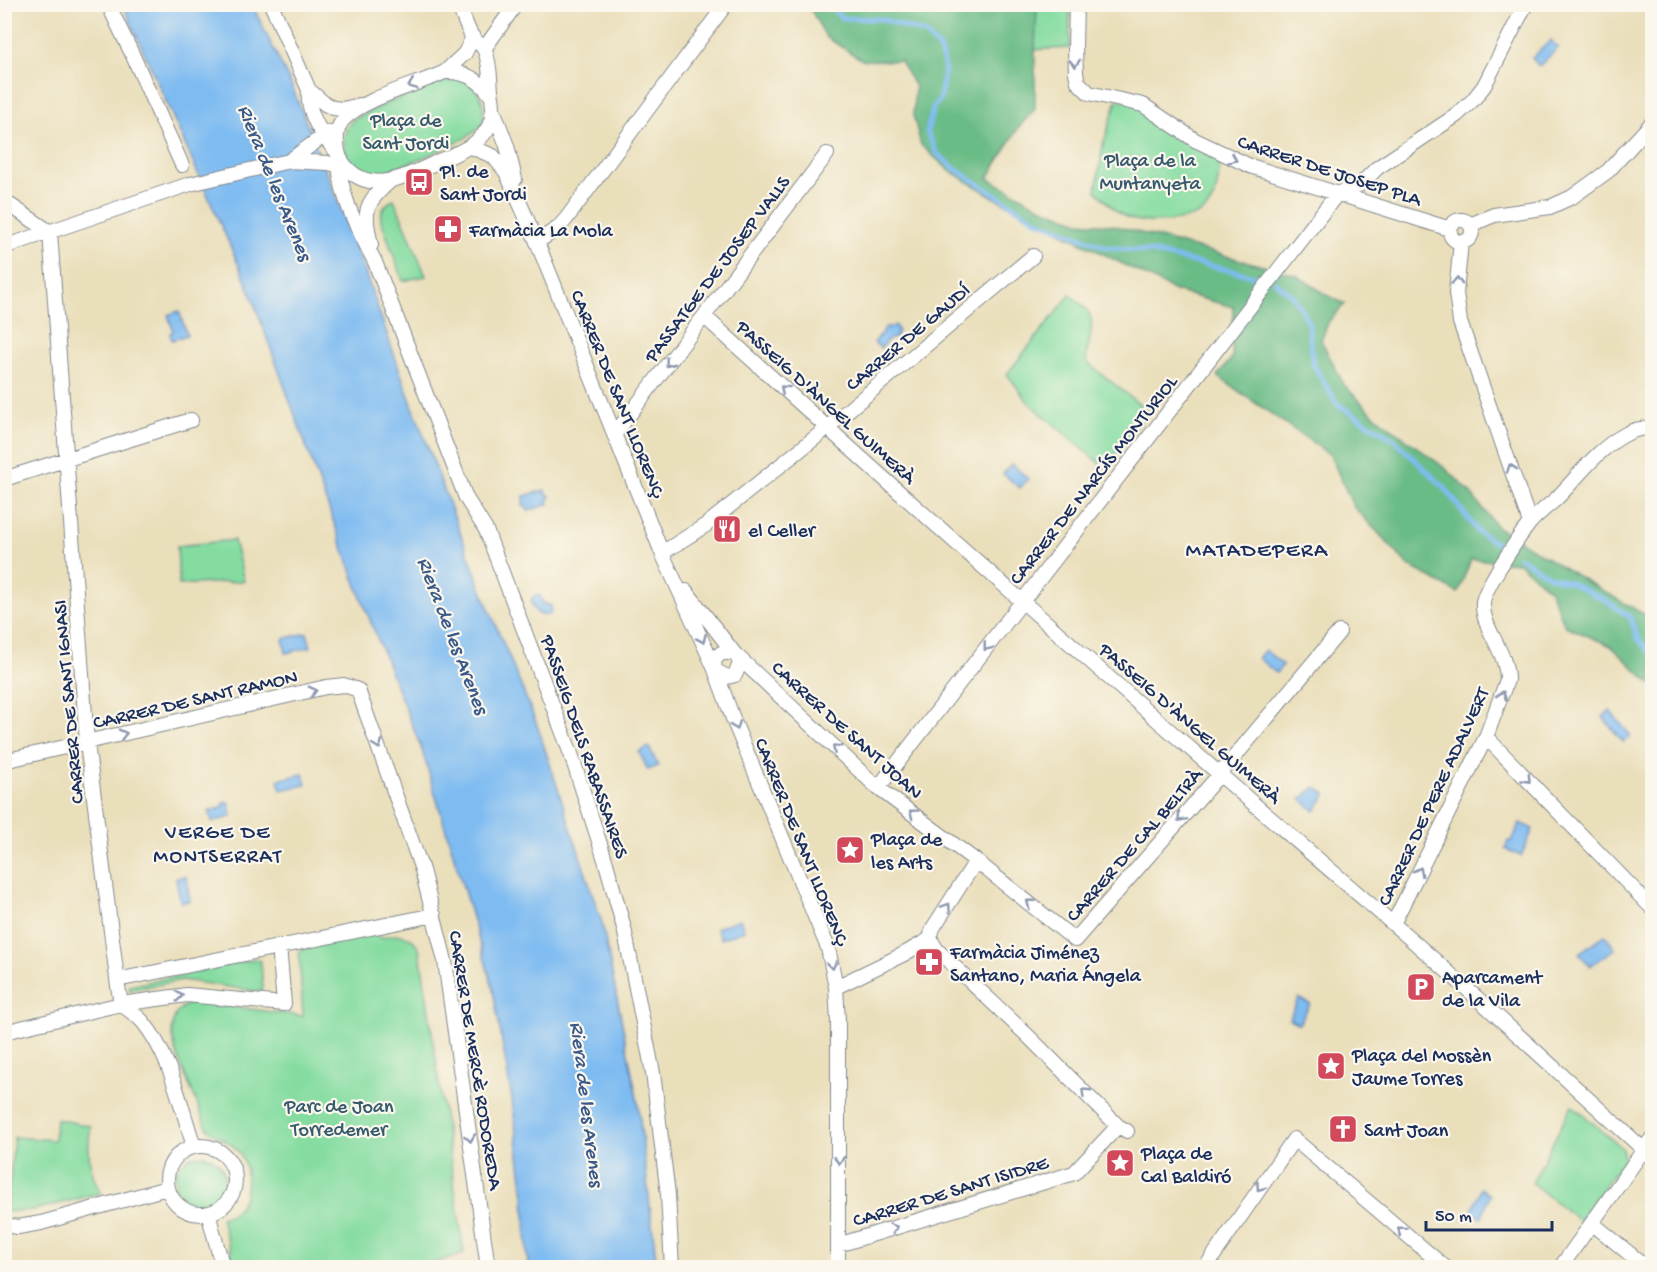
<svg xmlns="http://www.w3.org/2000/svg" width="1657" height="1272" font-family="'Gochi Hand',sans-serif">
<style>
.built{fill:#efd6bc}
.green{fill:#84dca0;stroke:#50867f;stroke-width:1.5}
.forest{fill:#6bbc86;stroke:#437672;stroke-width:1.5}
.water{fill:#7ebbf1;stroke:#4c75a8;stroke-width:1.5}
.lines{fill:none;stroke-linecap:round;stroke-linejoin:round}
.stream{stroke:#7ebbf1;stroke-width:5}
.street-casing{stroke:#82878c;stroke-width:16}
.street{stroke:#fff;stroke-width:14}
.oneway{stroke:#8d97ae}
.labels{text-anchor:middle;stroke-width:4.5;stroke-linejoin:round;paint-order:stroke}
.park-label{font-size:20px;fill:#355a6e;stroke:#fbf7ec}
.street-label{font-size:20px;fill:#1b2f5e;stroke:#fbf7ec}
.poi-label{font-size:20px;fill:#1b2f5e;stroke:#fbf7ec;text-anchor:start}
.water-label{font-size:21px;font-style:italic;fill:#39598a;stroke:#fbf7ec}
.neighbourhood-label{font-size:21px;letter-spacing:1.5px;fill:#1b2f5e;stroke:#fbf7ec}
.quarter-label{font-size:22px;letter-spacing:1.5px;fill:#1b2f5e;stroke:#fbf7ec}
</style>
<rect width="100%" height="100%" fill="#fbf7ec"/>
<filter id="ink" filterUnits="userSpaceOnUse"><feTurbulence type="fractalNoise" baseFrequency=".0167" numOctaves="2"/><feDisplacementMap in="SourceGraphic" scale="12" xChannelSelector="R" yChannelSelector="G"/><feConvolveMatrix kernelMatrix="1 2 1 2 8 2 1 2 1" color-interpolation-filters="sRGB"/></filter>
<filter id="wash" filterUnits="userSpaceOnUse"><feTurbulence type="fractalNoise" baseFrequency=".008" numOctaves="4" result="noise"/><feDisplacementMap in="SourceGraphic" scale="24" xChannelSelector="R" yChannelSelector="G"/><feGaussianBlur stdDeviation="1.35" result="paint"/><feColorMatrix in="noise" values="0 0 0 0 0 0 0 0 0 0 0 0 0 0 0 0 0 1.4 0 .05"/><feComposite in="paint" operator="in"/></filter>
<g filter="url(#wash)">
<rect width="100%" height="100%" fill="#eadfbb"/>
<path class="built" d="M464,1253L465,1267H422Z"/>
<path class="green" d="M865,5H1070V48L987,52Z
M461,78C473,84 481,92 483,106C484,111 484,119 482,124C473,141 403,165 383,173C375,175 367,176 359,172C343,161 338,133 353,120C375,108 438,80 461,78Z
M1117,100L1134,102L1221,154C1219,171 1219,198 1205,210C1189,223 1141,226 1124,216C1114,211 1105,199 1096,191L1103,145Z
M394,199L426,276L403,281L381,220C380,209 386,204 394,199Z
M1070,295C1092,312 1095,316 1089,344C1087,351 1085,356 1088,363L1149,412L1105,468L1029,403L1007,374Z
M234,540L244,581L179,585L177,546Z
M378,932L380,938C397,933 413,932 420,951L464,1253L422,1267H235L221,1218C225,1216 231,1215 234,1212C251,1197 250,1165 236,1149C228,1140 217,1137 210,1131C204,1125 197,1102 193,1093C182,1068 150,1008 198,1002L303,1016L299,952L305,948Z
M254,959L259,960L261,963L263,988L261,992L182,980L130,990L129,988V986Z
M1572,1105L1623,1149V1161L1579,1221L1532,1183Z
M56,1119L91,1126C86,1150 89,1172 101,1193L34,1210L7,1212L14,1137L54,1140Z
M175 1180a25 25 0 1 1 50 0a25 25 0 1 1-50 0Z"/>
<path class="forest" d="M808,5H1035L1037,10L1035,48V109L1019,127L988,178L1040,207L1079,222L1112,225L1296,275L1327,295L1345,304L1329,321L1321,340L1344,385L1374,415L1445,468L1468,490L1498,528L1584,580L1652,619V629L1648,642L1652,645V685L1611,646L1565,626L1550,590L1519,563L1471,559L1458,593L1409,566L1353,506L1330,455L1217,376L1232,358L1233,307L1175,291L997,199L950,171L921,145L913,115L915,87L900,61L862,60L826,37Z"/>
<path class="water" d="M123,5H252L290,82L357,249L407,391L485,599L536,722L602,923L638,1103L657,1267H528L524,1196L512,1099L492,984L422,750L362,600L248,286Z
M1551,40L1558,48L1539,66L1532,58Z
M179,311L187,335L172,340L170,334L173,330L168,315Z
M895,325L898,330L896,337L888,340L881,348L874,343L886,327H893Z
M1012,464L1028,479L1020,488L1003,474Z
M545,490L546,494L551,496L548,501L549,504L528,511L527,507L523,506L524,496Z
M535,595L540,596L543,603L551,606L552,610L549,615C538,617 533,610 531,600Z
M307,633L311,647L286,653L283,639Z
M1265,650L1283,665L1276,673L1258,658Z
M1610,711L1631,736L1623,742L1603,717Z
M649,747L658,766L648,770L639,752Z
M303,774L306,785L281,790L278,780Z
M1316,787L1326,794L1315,811L1301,799Z
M229,802L232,817L212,822L209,811L222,808L224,803Z
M1520,823L1533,829L1521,856L1505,849L1508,841H1512Z
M186,876L190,901L180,902L176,878Z
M740,919L744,930L721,939L716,928Z
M1605,935L1615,949L1590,966L1579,953Z
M1299,998L1310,1004L1299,1024L1289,1019Z
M1481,1188L1490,1195L1481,1218L1472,1211Z"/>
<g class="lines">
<path class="stream" d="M828,4L842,18L882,19L926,34L940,50L945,68L940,99L933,108L927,132L937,154L958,171L1036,220L1106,247L1151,252L1254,276
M1275,282L1294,297L1308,321L1313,364L1337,404L1392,438L1445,488L1478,532L1503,547
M1519,557L1549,576L1571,583L1605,600L1630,617L1638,639L1652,654"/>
</g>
</g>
<g filter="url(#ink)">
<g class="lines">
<g class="street-casing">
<path id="street" d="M108,4L133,56L182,165
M271,4L309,90L325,104L333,108L343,109L360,105
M458,4C463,15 467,29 473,38C477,43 483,45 485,51C490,63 490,78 491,91C492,97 493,104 493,109C492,141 462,151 437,162C411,174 374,195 349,170C344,165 339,158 338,151C336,141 336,128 343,120C363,98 417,85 445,72C466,71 480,80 492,97
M1076,4L1075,48L1076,73L1078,82L1089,93L1143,105L1195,140L1250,166L1450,229
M484,49L516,4
M445,72L465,53L473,37
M309,90C306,113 323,138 338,153
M493,109L507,146L515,179
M471,147L493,156L506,172L537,242L662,553L714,667L735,724L828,948L836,987L838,1021V1268
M339,156C338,194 358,229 375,262L466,498L486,530L571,754L606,863L624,928L653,1073L668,1195L672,1268
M289,161L329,132
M4,201L50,232
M1450 231a11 11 0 1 1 22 0a11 11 0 1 1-22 0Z
M1470,225L1494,215L1550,207L1572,197L1608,171L1652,123
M50,232L87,743L118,986L121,1004C128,1010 137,1015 143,1022C171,1056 180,1105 194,1146
M537,242L558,228L566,219L726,4
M1461,242L1456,293L1460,322L1530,523
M371,245C364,212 363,205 389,182
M4,247L190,184L289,161L328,163L346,167
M704,316C930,522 1160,724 1392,923C1481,999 1565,1079 1652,1157
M614,435L827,154
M4,479L191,420
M662,553L706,525L816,437L1033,256
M686,591L734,653
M714,667L715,659L721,653H734L878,788L976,861L1075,940L1220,774L1339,632
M716,671L727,677L735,675L740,664L737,656
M1486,737L1652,908
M4,761L326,687L344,685L358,690L422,870L445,961L488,1268
M878,788L1337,194L1361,184L1377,168L1457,115L1473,100L1484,86L1526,4
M1393,924L1486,737L1507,680C1507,650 1481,628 1483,602C1485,587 1518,538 1529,524C1536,515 1547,507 1556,499C1578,477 1597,449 1626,434C1634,429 1643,428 1652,428
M930,939L937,950L1028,1036L1118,1126L1127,1131
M117,980L434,915
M836,987L904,954L930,939L933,928L976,861
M4,1032L121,1004L187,995L284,1004L279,946
M167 1180a34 34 0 1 1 68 0a34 34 0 1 1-68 0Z
M208,1213L223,1268
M1592,1223L1647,1268
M4,1225L18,1227L41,1223L167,1188
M838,1245L1074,1173L1118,1126
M1205,1268L1294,1139L1446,1268
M1560,1268L1652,1138"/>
</g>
<use href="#street" class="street"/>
</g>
<defs><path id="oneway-chevron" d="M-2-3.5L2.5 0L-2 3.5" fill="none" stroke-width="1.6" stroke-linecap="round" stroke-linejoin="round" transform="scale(1.5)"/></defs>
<g class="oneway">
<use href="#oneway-chevron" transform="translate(1075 63) rotate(86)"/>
<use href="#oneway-chevron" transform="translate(412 85) rotate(158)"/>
<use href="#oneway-chevron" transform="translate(1233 159) rotate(23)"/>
<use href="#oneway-chevron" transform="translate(1457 281) rotate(-87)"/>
<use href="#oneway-chevron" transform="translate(669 363) rotate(127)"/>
<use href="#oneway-chevron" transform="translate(784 389) rotate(-138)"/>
<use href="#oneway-chevron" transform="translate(1511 468) rotate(-109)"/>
<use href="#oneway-chevron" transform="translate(702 639) rotate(66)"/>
<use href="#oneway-chevron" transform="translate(987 647) rotate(128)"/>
<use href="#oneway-chevron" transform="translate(313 691) rotate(-15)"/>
<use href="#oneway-chevron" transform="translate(1502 695) rotate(-71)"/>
<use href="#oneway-chevron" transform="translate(736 726) rotate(69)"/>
<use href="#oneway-chevron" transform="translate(123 734) rotate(-13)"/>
<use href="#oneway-chevron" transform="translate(378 745) rotate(69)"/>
<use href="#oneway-chevron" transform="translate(836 748) rotate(-137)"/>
<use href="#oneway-chevron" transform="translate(1527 779) rotate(46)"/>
<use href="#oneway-chevron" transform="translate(913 813) rotate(-143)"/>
<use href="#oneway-chevron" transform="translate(1181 818) rotate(131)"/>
<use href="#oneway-chevron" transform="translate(1419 871) rotate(-63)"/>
<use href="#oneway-chevron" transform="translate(1030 903) rotate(-141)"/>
<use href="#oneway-chevron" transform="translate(947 907) rotate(-57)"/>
<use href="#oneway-chevron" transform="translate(832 965) rotate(77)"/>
<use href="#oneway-chevron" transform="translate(179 996) rotate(-6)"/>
<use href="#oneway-chevron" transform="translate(1085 1092) rotate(-136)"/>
<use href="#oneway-chevron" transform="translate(470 1138) rotate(82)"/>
<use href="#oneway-chevron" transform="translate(839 1160) rotate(90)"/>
<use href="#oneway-chevron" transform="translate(1260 1187) rotate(125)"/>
<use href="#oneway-chevron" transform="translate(894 1228) rotate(-17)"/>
<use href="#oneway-chevron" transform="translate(1401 1230) rotate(-140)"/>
</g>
</g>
<defs>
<g id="bus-square" transform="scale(1.5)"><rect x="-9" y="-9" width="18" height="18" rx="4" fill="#d1495b" stroke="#fbf7ec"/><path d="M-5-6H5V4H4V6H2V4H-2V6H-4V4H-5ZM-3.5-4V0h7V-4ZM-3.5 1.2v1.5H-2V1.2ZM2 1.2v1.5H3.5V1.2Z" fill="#fff"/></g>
<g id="pharmacy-square" transform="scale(1.5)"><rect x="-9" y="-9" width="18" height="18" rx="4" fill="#d1495b" stroke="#fbf7ec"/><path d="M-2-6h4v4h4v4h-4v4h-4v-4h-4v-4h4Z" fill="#fff"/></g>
<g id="restaurant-square" transform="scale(1.5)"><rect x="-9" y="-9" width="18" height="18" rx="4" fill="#d1495b" stroke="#fbf7ec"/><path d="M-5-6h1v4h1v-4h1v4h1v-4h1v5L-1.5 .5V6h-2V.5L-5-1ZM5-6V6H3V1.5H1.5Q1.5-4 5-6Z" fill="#fff"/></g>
<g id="sight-square" transform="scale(1.5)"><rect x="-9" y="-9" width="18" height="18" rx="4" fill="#d1495b" stroke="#fbf7ec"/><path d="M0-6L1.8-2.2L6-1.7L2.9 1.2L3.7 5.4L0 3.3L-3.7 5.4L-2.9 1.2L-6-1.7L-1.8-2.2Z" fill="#fff"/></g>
<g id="parking-square" transform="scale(1.5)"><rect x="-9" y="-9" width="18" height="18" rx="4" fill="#d1495b" stroke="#fbf7ec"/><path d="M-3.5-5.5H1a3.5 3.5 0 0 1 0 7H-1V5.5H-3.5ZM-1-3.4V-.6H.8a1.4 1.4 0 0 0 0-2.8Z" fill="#fff"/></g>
<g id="church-square" transform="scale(1.5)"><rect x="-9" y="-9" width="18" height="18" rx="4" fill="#d1495b" stroke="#fbf7ec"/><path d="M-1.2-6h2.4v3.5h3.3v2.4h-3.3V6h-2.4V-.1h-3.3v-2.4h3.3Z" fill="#fff"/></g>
</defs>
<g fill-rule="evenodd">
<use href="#bus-square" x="419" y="182"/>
<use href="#pharmacy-square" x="448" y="229"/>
<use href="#restaurant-square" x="727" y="529"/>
<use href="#sight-square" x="850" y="850"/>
<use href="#pharmacy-square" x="929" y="962"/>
<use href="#parking-square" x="1421" y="987"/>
<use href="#sight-square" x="1331" y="1066"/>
<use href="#church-square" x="1343" y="1129"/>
<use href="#sight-square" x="1120" y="1163"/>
</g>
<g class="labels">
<g class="park-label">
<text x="406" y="126">Plaça de<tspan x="406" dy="23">Sant Jordi</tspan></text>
<text x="1150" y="166">Plaça de la<tspan x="1150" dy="23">Muntanyeta</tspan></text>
<text x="339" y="1112">Parc de Joan<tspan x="339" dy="23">Torredemer</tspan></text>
</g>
<g class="street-label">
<text transform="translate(1330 169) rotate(18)" y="7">CARRER DE JOSEP PLA</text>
<text transform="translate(716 268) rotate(-53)" y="7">PASSATGE DE JOSEP VALLS</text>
<text transform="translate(907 336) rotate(-40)" y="7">CARRER DE GAUDÍ</text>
<text transform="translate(619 393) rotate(68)" y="7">CARRER DE SANT LLORENÇ</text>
<text transform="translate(827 401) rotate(42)" y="7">PASSEIG D'ÀNGEL GUIMERÀ</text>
<text transform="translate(1092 479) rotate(-52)" y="7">CARRER DE NARCÍS MONTURIOL</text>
<text transform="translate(195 698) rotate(-13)" y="7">CARRER DE SANT RAMON</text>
<text transform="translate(67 702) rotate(-95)" y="7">CARRER DE SANT IGNASI</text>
<text transform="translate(1191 722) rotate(41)" y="7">PASSEIG D'ÀNGEL GUIMERÀ</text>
<text transform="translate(848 729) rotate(42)" y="7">CARRER DE SANT JOAN</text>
<text transform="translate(586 746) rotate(71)" y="7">PASSEIG DELS RABASSAIRES</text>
<text transform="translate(1432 796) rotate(-65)" y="7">CARRER DE PERE ADALVERT</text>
<text transform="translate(803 841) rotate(68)" y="7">CARRER DE SANT LLORENÇ</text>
<text transform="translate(1133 844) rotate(-49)" y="7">CARRER DE CAL BELTRÀ</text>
<text transform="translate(477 1060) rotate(81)" y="7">CARRER DE MERCÈ RODOREDA</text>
<text transform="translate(950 1190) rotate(-17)" y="7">CARRER DE SANT ISIDRE</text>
</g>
<g class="poi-label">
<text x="440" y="177">Pl. de<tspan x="440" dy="23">Sant Jordi</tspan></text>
<text x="469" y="236">Farmàcia La Mola</text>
<text x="748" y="536">el Celler</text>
<text x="871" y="845">Plaça de<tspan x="871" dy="23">les Arts</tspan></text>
<text x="950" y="958">Farmàcia Jiménez<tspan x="950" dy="23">Santano, Maria Ángela</tspan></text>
<text x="1442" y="983">Aparcament<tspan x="1442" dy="23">de la Vila</tspan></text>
<text x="1352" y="1061">Plaça del Mossèn<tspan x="1352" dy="23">Jaume Torres</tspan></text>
<text x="1364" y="1136">Sant Joan</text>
<text x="1141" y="1159">Plaça de<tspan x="1141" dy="23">Cal Baldiró</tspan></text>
</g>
<g class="water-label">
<text transform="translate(276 182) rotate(68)" y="7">Riera de les Arenes</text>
<text transform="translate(454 635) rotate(69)" y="7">Riera de les Arenes</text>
<text transform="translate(588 1104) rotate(83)" y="7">Riera de les Arenes</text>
</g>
<g class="neighbourhood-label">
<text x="218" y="838">VERGE DE<tspan x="218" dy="24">MONTSERRAT</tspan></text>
</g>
<g class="quarter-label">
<text x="1257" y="556">MATADEPERA</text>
</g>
</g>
<rect width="1657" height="1272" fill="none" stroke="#fbf7ec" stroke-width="24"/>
<path d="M1426 1221v9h126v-9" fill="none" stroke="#1b2f5e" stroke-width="3"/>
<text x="1435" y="1221" font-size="18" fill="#1b2f5e" stroke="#fbf7ec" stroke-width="4.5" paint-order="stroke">50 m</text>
</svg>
